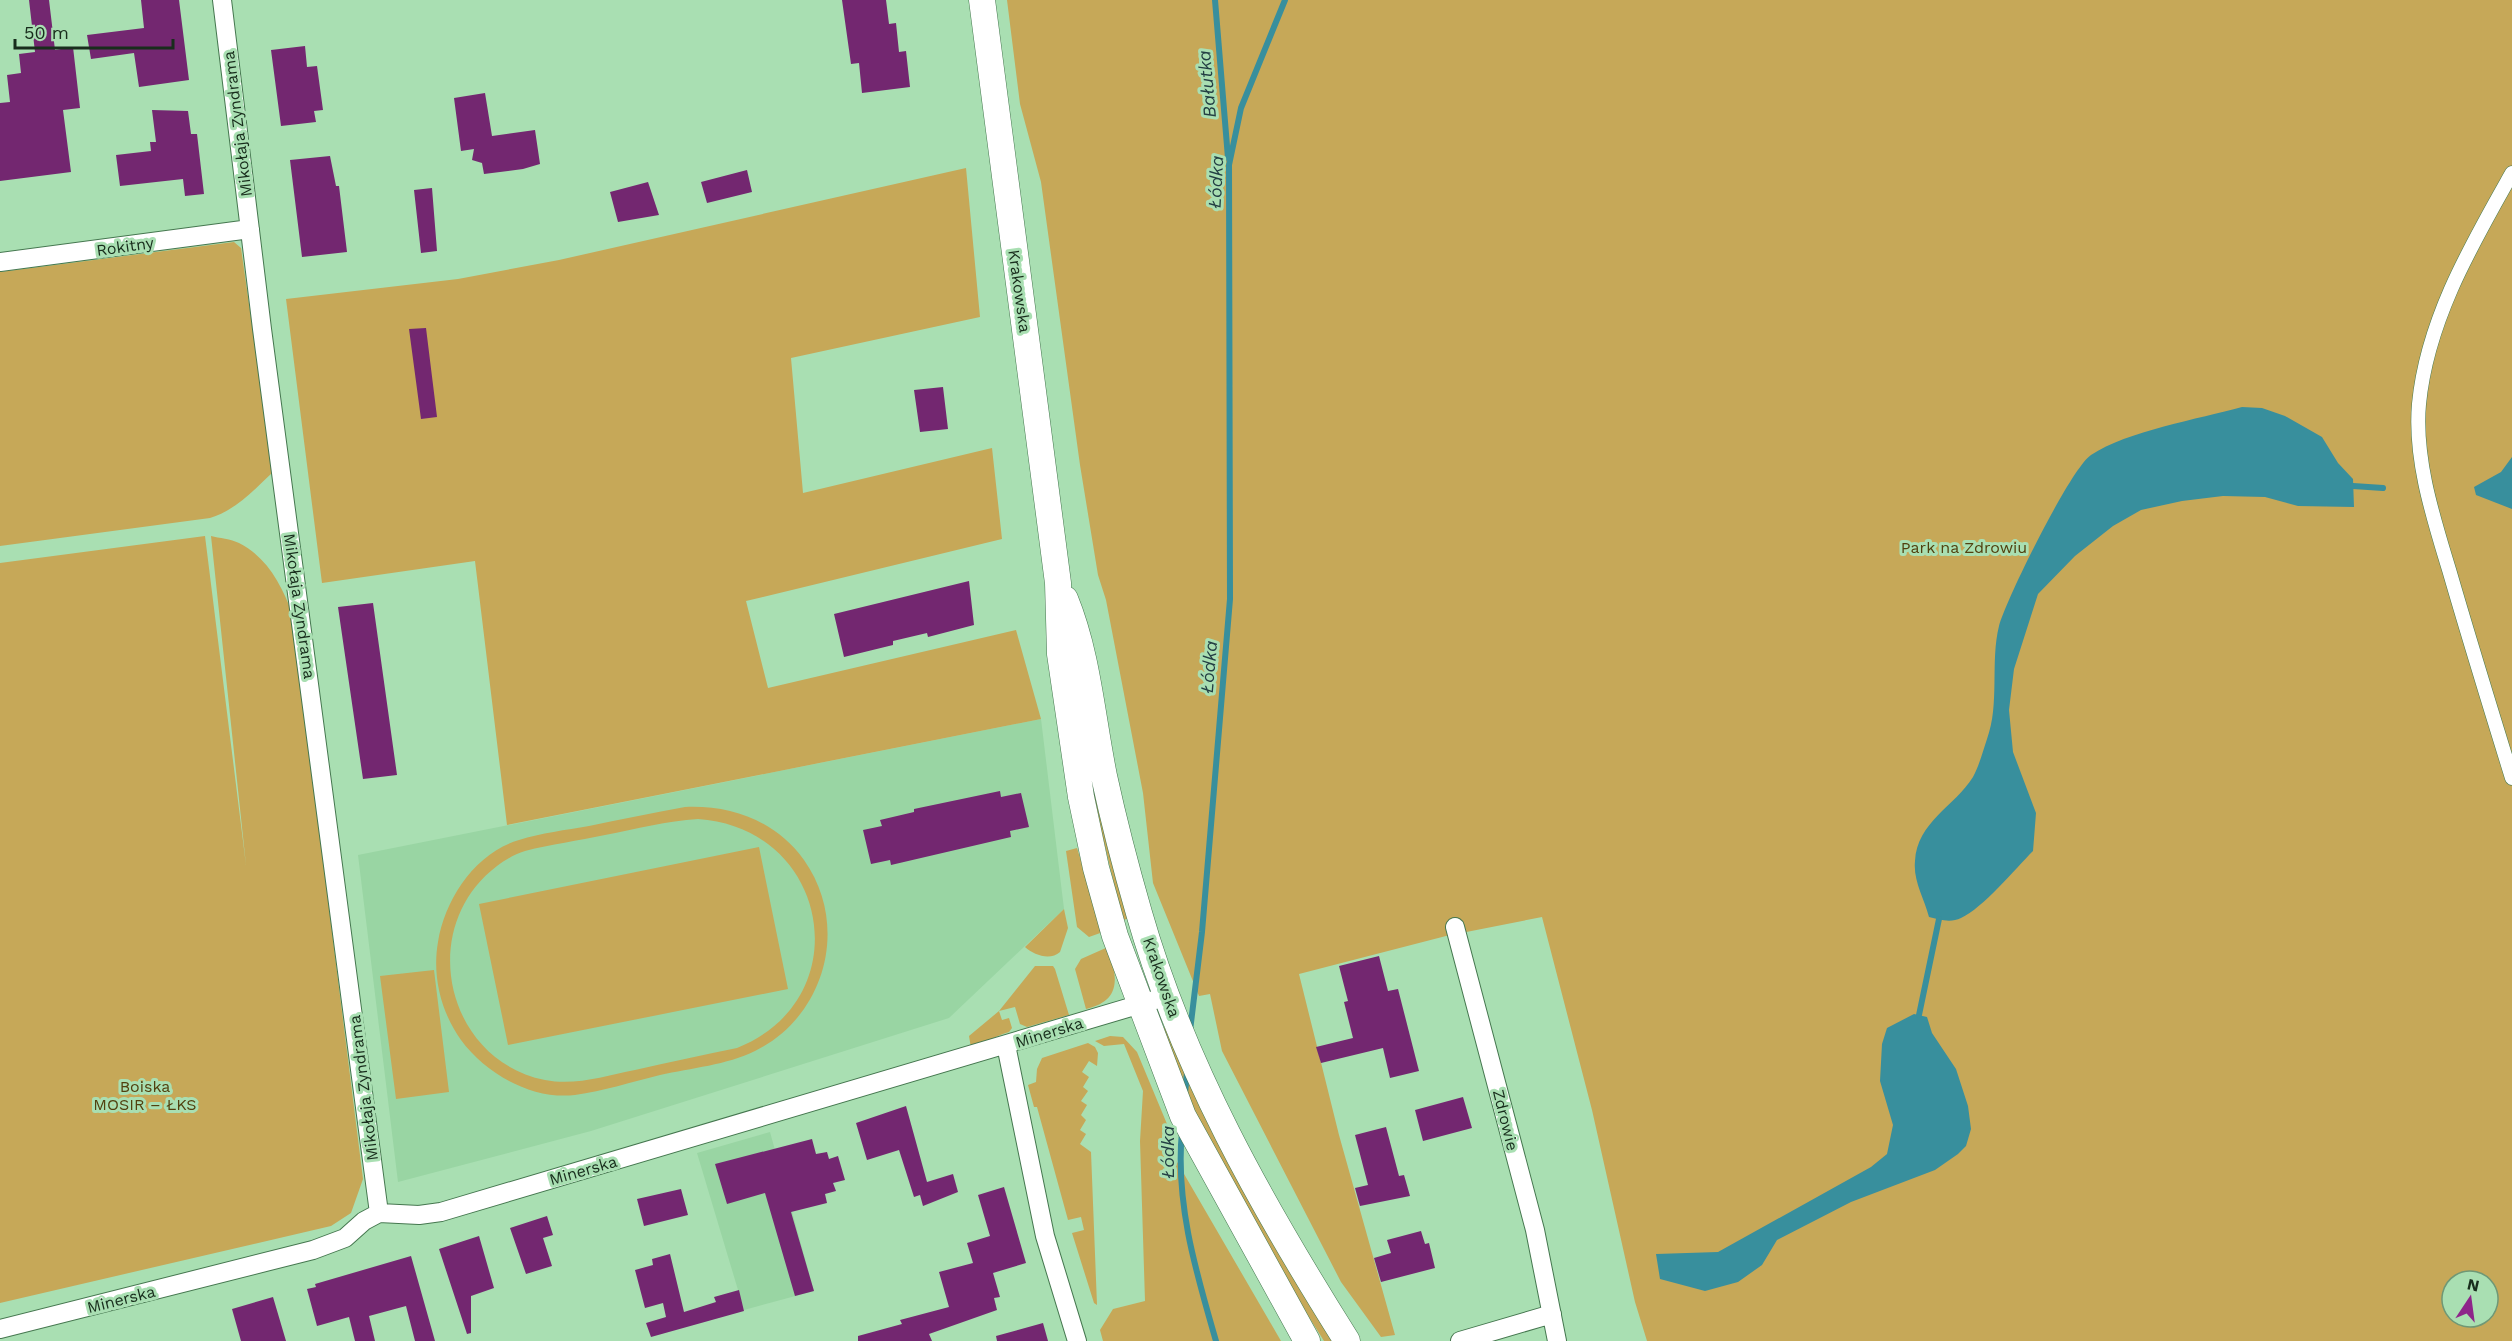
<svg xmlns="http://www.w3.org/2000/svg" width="2512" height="1341" font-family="'Work Sans',sans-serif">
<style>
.built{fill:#99d5a3}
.green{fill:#c6a858;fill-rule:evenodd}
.water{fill:#388f9d}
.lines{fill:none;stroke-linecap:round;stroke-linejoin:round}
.stream{stroke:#388f9d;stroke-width:6}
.building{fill:#732770}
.pedestrian-casing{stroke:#45774f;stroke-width:15}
.minor-casing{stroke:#45774f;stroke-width:20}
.secondary-casing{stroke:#45774f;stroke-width:27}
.pedestrian{stroke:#fff;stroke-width:14}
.minor{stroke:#fff;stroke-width:18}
.secondary{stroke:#fff;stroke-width:26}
.labels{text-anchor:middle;stroke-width:6;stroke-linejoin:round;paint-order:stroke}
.street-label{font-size:16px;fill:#182d1c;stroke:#a9dfb2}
.park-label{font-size:16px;fill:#51400f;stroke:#a9dfb2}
.water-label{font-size:18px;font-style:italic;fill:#233e43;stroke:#a9dfb2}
</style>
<rect width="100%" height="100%" fill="#a9dfb2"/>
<path class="built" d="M1041,719L1064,909L949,1018L591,1131L398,1182L358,855Z
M770,1132L814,1291L744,1310L697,1153Z"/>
<path class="green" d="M1007,0H2512V1341H1647L1635,1302L1592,1110L1542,917L1446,936L1299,974L1339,1135L1395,1335L1381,1337L1341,1282L1222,1051L1210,994L1199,996L1153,883L1143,793L1106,600L1098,575L1080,465L1041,182L1020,104ZM2452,1281H2488V1317H2452Z
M966,168L980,317L791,358L803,493L992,448L1002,539L746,601L768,688L1016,630L1041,719L507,825L475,561L322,583L286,299L458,279L559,260Z
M234,242L241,248L273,472C254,490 236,510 210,518L0,546V272Z
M205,536L246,865L211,536C219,538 231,539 239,543C267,557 282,586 292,613L363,1179L351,1213L331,1226L0,1303V563Z
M1091,789H1096L1130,918L1123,920Z
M685,807C732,805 776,821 804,860C850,925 826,1016 755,1051C727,1065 691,1068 660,1075C632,1082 603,1091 575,1095C532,1100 486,1074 461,1040C441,1012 432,976 438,942C445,899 475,853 519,840C541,833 566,830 589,826C621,819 653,813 685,807ZM698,819C830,828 860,999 737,1048C703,1055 669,1062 635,1070C605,1076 575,1086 545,1080C445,1060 416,927 497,866C505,860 515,854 525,851C551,844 578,841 605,835C636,829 667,821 698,819Z
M759,847L788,989L508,1045L479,904Z
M1077,848L1103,932L1089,937L1077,927L1066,851Z
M1064,909L1068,928L1060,952C1050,961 1034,955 1025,947Z
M1108,947C1117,976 1123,1000 1086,1009L1075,969L1081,959Z
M1035,966H1053L1055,969L1069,1015L1027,1027L1020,1024L1015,1007L999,1011L1002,1020L1009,1018L1012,1028L1009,1032C994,1036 985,1044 971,1048L969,1036L999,1011Z
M434,970L449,1092L396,1099L380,976Z
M1162,1026L1167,1029C1211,1139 1270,1241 1333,1341H1324L1290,1287L1216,1155L1183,1087Z
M1110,1036L1123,1037L1137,1052L1172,1136L1173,1155L1281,1341H1103L1100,1330L1113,1309L1145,1301L1140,1141L1143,1091L1124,1044L1104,1046L1095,1041Z
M1088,1043L1095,1047L1098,1053L1097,1066L1089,1061L1082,1072L1089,1077L1083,1087L1088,1091L1081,1101L1087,1105L1081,1115L1086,1120L1080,1130L1086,1134L1080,1144L1091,1152L1097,1305L1094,1303L1072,1233L1084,1230L1081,1217L1068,1220L1037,1107H1034L1028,1085L1036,1082L1037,1069L1042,1058Z"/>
<path class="water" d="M2242,407L2262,408L2285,416L2322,437L2338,463L2353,479L2354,507L2298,506L2265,497L2223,496L2182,501L2141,510L2113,526L2075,556L2038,594L2014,669L2009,710L2013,752L2036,813L2033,851C2015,869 1983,908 1961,918C1951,923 1940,920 1929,917C1924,898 1913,881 1915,861C1917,822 1955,806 1973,777C1979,766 1983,751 1987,739C2000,704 1990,662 1999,626C2006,599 2071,468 2091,455C2127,431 2199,419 2242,407Z
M2512,457V509L2476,495L2474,487L2501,472Z
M1914,1014L1927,1017L1932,1033L1956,1069L1968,1106L1971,1129L1966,1146L1958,1154L1935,1170L1851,1202L1777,1240L1762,1265L1738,1282L1705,1291L1660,1279L1656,1254L1718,1252L1871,1167L1887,1154L1893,1125L1880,1081L1882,1044L1887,1028Z"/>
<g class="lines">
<path class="stream" d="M1215,0L1228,158
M2353,486L2383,488
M1919,1015L1939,919
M1190,1031L1202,932L1230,599L1229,165L1241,108L1285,0
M1185,1094L1187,1072
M1182,1131C1175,1203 1196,1272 1216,1341"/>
</g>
<path class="building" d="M29,0H49L55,50L73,47L80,108L63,110L71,172L0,181V103L10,102L7,75L21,73L19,54L35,52Z
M141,0H179L189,80L139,87L134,53L91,59L87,35L144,28Z
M842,0H886L889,24L896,23L899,52L906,51L910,87L862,93L859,63L851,64Z
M305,46L307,67L317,66L323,110L314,111L316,122L281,126L271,50Z
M485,93L492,136L535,130L540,164L523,169L484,174L482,163L472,160L474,149L461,151L454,98Z
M152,110L188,111L191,134H197L204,194L185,196L183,179L120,186L116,155L151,151L150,142H156Z
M330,156L336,186H339L347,252L302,257L290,160Z
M747,170L752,192L707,203L701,182Z
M648,182L659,215L618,222L610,192Z
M432,188L437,251L421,253L414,190Z
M426,328L437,417L421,419L409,329Z
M943,387L948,429L920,432L914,390Z
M969,581L974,625L928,637L927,633L893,641V645L844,657L834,614Z
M373,603L397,775L363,779L338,607Z
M1000,791L1001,797L1021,793L1029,827L1010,831L1011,837L891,865L890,860L871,864L863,830L882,826L880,820L914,812V809Z
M1379,956L1388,991L1398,989L1419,1071L1390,1078L1383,1048L1321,1063L1316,1047L1353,1038L1344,1002L1348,1001L1339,966Z
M1463,1097L1472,1128L1423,1141L1415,1110Z
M906,1106L927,1182L953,1174L958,1192L923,1206L920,1195L914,1197L899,1150L867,1160L856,1123Z
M1386,1127L1399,1176L1404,1175L1410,1196L1360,1206L1355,1188L1368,1185L1355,1135Z
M812,1139L816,1154L827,1152L829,1159L838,1156L845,1180L833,1183L836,1191L825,1194L827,1203L791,1212L814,1291L795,1296L765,1193L727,1204L715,1164Z
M1004,1187L1026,1263L993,1273L1000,1297L994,1298L997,1310L929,1334L932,1341H858V1336L902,1324L900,1320L949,1307L939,1272L973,1263L967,1243L990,1236L978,1195Z
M681,1189L688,1215L644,1226L637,1199Z
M547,1216L553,1235L543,1238L552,1266L526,1274L510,1228Z
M1421,1231L1425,1244L1429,1243L1435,1268L1381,1282L1374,1258L1391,1253L1387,1240Z
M479,1236L494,1288L471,1296V1333L467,1334L439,1249Z
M670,1254L684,1312L716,1302L714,1297L739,1290L744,1311L651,1337L646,1323L666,1317L663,1303L645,1308L635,1270L653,1265L652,1259Z
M411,1256L435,1341H415L406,1306L369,1316L375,1341H355L349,1317L317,1326L307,1289L316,1287L315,1284Z
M273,1297L286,1341H241L232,1309Z
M1043,1323L1048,1341H997L996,1336Z"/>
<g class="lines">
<g class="pedestrian-casing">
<path id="pedestrian" d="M2512,173C2472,244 2427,320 2419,404C2414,460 2434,520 2450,573C2470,642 2491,710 2512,778"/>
</g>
<g class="minor-casing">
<path id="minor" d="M222,0L262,329L379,1213
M0,262L250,229
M1455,927L1535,1230L1557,1341
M1006,1045L1045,1236L1077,1341
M0,1329L313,1250L345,1238L364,1221L379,1213L419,1215L441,1212L1168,996
M1460,1341L1552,1314"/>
</g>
<g class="secondary-casing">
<path id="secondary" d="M982,0L1058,583L1060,654L1081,797L1096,868L1115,936L1183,1116L1307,1341
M1065,599C1088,655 1092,717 1104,776C1114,822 1126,868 1139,913C1183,1067 1262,1206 1347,1341"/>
</g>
<use href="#pedestrian" class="pedestrian"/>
<use href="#minor" class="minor"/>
<use href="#secondary" class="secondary"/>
</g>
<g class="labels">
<g class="street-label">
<text transform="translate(237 124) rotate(-97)" y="6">Mikołaja Zyndrama</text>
<text transform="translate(125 246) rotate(-8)" y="6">Rokitny</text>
<text transform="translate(1020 291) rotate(82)" y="6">Krakowska</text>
<text transform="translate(300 606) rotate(82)" y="6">Mikołaja Zyndrama</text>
<text transform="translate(1162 977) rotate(71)" y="6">Krakowska</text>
<text transform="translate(1049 1032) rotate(-17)" y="6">Minerska</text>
<text transform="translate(363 1088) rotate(-97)" y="6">Mikołaja Zyndrama</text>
<text transform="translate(1506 1120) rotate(76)" y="6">Zdrowie</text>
<text transform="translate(583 1170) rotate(-16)" y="6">Minerska</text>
<text transform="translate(121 1299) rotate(-14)" y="6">Minerska</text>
</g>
<g class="park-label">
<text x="1964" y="553">Park na Zdrowiu</text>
<text x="145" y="1092">Boiska<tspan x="145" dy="18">MOSIR – ŁKS</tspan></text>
</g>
<g class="water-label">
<text transform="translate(1207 84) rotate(-95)" y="6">Bałutka</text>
<text transform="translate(1216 182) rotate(-87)" y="6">Łódka</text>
<text transform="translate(1209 667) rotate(-85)" y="6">Łódka</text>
<text transform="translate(1168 1152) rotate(-90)" y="6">Łódka</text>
</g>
</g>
<g transform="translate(2470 1299) rotate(13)"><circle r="28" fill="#a9dfb2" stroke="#6f9876" stroke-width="1.5"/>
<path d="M0-4.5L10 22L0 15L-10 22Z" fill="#8e258a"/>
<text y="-9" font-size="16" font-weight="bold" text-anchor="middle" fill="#182d1c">N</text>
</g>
<path d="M15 39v9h158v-9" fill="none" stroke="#182d1c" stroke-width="3"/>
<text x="24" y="39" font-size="18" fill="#182d1c" stroke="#a9dfb2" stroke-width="4.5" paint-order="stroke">50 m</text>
</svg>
